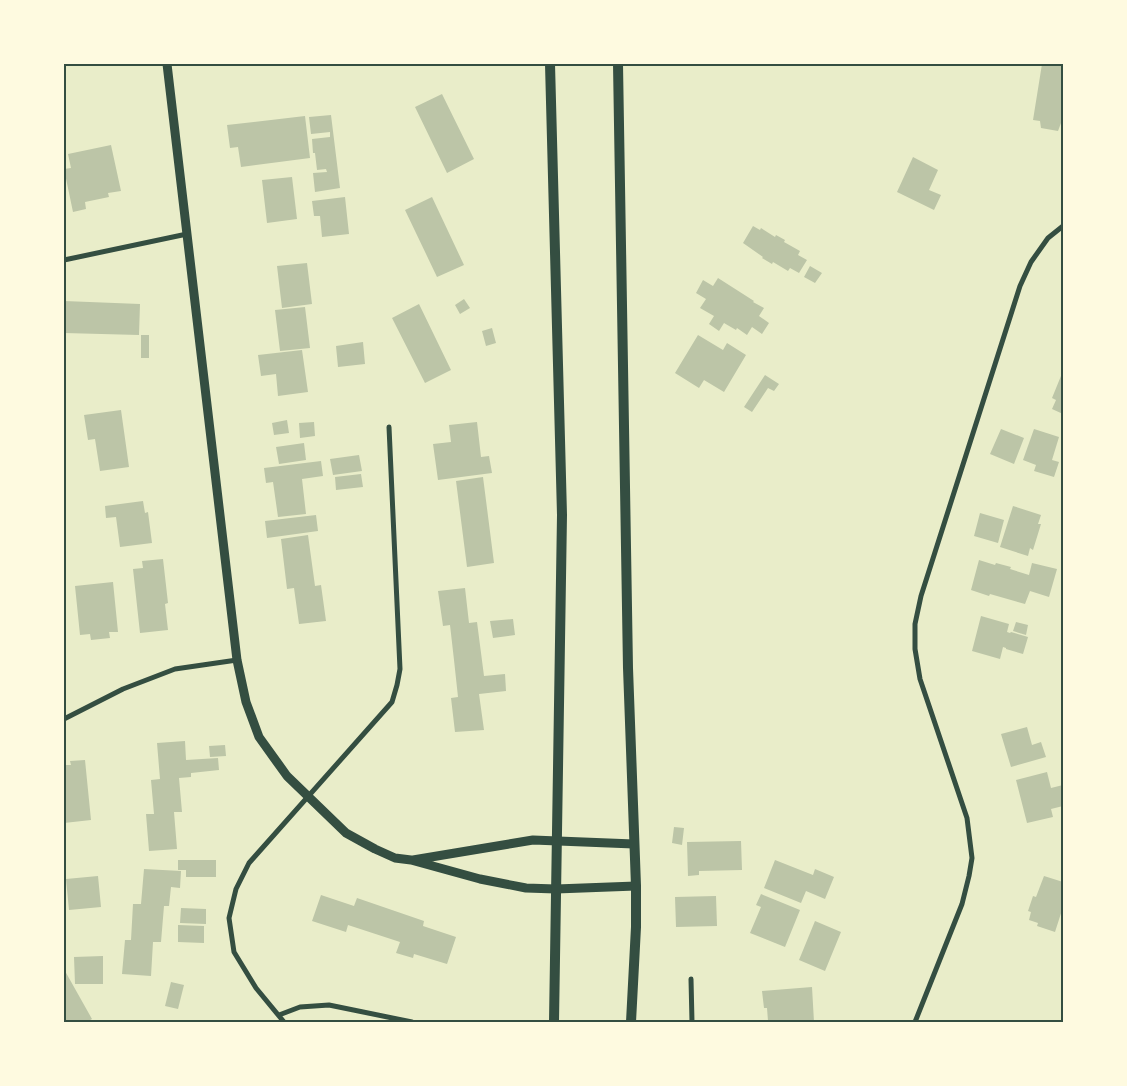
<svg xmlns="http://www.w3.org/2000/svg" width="1127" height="1086" font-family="Cabin,sans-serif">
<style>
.building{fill:#bcc5a7}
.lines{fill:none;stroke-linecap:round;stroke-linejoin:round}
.minor{stroke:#344e41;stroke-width:5}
.tertiary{stroke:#344e41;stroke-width:9}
.secondary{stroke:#344e41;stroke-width:10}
.neatline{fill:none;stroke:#344e41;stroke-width:2}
</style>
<rect width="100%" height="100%" fill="#e9edc9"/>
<path class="building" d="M1042,64H1063V123H1061L1058,131L1041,128L1040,121L1033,120Z
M442,94L474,159L447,173L415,107Z
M331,115L340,188L315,192L313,173L327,172L326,169L317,170L315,153H313L312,139L330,137V132L311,134L309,117Z
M305,116L310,158L241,167L238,147L230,148L227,125Z
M111,145L121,191L108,193L109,197L85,202L86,209L73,212L64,169L71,168L68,154Z
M913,157L938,170L929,190L941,195L934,210L897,192Z
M292,177L297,219L267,223L262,180Z
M345,197L349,234L322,237L320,216H314L312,201Z
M432,197L464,265L437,277L405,210Z
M753,226L760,230L761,228L775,237L776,235L785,240L784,242L800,251L798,255L807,260L799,273L790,268L788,271L773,262L772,264L762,258L763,257L743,243Z
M307,263L312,304L282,308L277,266Z
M810,266L822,273L815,283L804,277Z
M718,278L754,301L753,302L764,308L759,316L769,323L762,334L752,327L747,335L737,328L736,330L724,323L719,331L709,324L714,316L700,308L706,299L696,293L703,280L713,286Z
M464,299L470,308L460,314L455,305Z
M64,301L140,304L139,335L64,333Z
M419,304L451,370L425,383L392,318Z
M305,307L310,348L280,351L275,310Z
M492,328L496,343L486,346L482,331Z
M141,335H149V358H141Z
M698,335L723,350L727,343L746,355L724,392L704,380L699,388L675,373Z
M363,342L365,364L338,367L336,346Z
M302,350L308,392L278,396L276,374L261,376L258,355Z
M1063,371V414L1052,409L1056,400L1052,398Z
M765,375L779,384L774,391L768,388L752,412L744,407Z
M121,410L129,467L100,471L95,439L88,440L84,415Z
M287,420L289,433L274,435L272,423Z
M314,422L315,436L300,438L299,423Z
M477,422L481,457L489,456L492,473L438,480L433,444L451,442L449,425Z
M1001,429L1024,438L1014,464L990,454Z
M1034,429L1059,437L1052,460L1059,462L1054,477L1034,471L1036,465L1023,460Z
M304,443L306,460L279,464L276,447Z
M359,455L362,471L333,475L330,459Z
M321,461L323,476L302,479L306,514L278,517L273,482L266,483L264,468Z
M361,474L363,487L336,490L335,477Z
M483,477L494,563L467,567L456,481Z
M143,501L145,513L148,512L152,543L120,547L116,517L106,518L105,506Z
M1013,506L1041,515L1038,524H1041L1033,550L1030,548L1028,556L1000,547Z
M980,513L1004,520L998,543L974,536Z
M316,515L318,531L267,538L265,521Z
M308,535L315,586L321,585L326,621L299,624L294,588L287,589L281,539Z
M163,559L168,603L165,604L168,630L140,633L133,569L143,568L142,561Z
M979,560L995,565L996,563L1011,567L1010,569L1029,575L1032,563L1057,569L1049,597L1030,591L1025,604L990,594L989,596L971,590Z
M113,582L118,632H109L110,638L91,640L90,634L80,635L75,586Z
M465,588L469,623L477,622L484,676L505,674L506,691L479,694L484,730L455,732L451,698L458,697L454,660L450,625L443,626L438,591Z
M981,616L1009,624L1007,632L1010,633L1011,632L1028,637L1023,654L1006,649V648L1003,647L1000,659L972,651Z
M513,619L515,635L493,638L490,621Z
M1016,622L1028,625L1026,635L1013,631Z
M1027,727L1032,745L1041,742L1046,757L1011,767L1001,734Z
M185,741L186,760L218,758L219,770L191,773V777L179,778L182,812H174L177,849L149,851L146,814H154L151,780L160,779L157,743Z
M225,745L226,756L210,757L209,746Z
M85,760L91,820L64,823V765H71L70,761Z
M1047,772L1051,788L1063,785V806L1051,809L1053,817L1027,823L1016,780Z
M674,827L684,828L682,845L672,843Z
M741,841L742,870L699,871V875L688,876L687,842Z
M178,860H216V877H186V870H178Z
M775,860L813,875L815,869L834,877L825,899L806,891L801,903L764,888Z
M144,869L181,871L180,888L171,887L169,906H164L161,942H153L151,976L122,974L125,940H131L133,904H141Z
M98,876L101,907L69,910L66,879Z
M1044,876L1063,882V907L1055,932L1037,926L1038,923L1029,920L1031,912L1028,911L1033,896L1036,897Z
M761,894L800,910L785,947L750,933L761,907L756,905Z
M321,895L354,906L357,898L424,921L423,926L456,937L447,964L414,954L413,958L396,953L400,942L348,925L346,932L312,921Z
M716,896L717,926L676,927L675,897Z
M181,908L206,909V924L180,923Z
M815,921L841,932L825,971L799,960Z
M178,925L204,926V943L178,942Z
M103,956V984H75L74,957Z
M65,971L92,1019L87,1022H64V972Z
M171,982L184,985L178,1009L165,1006Z
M812,987L814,1022H802L801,1021L773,1022V1020L768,1021L767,1008H764L762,991Z"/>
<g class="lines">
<path class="minor" d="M64,260L187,234
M64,719L123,689L175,669L237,660
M691,979L692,1022
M279,1015L300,1007L329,1005L412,1022
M284,1022L256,988L234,952L229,918L236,889L249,863L392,702L397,685L400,669L389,427
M915,1022L962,904L969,876L972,858L967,818L920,679L915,649V624L921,596L1020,286L1031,262L1048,238L1063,226"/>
<path class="tertiary" d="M167,64L237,660L246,702L259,737L287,776L346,833L375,849L395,858L411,860L480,879L526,888L556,889L636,886
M413,860L533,840L634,844"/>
<path class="secondary" d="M550,64L562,515L554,1022
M618,64L628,668L636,886V927L631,1022"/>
</g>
<rect width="1127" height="1086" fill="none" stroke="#fefae0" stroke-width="130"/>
<rect x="65" y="65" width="997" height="956" class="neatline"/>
</svg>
